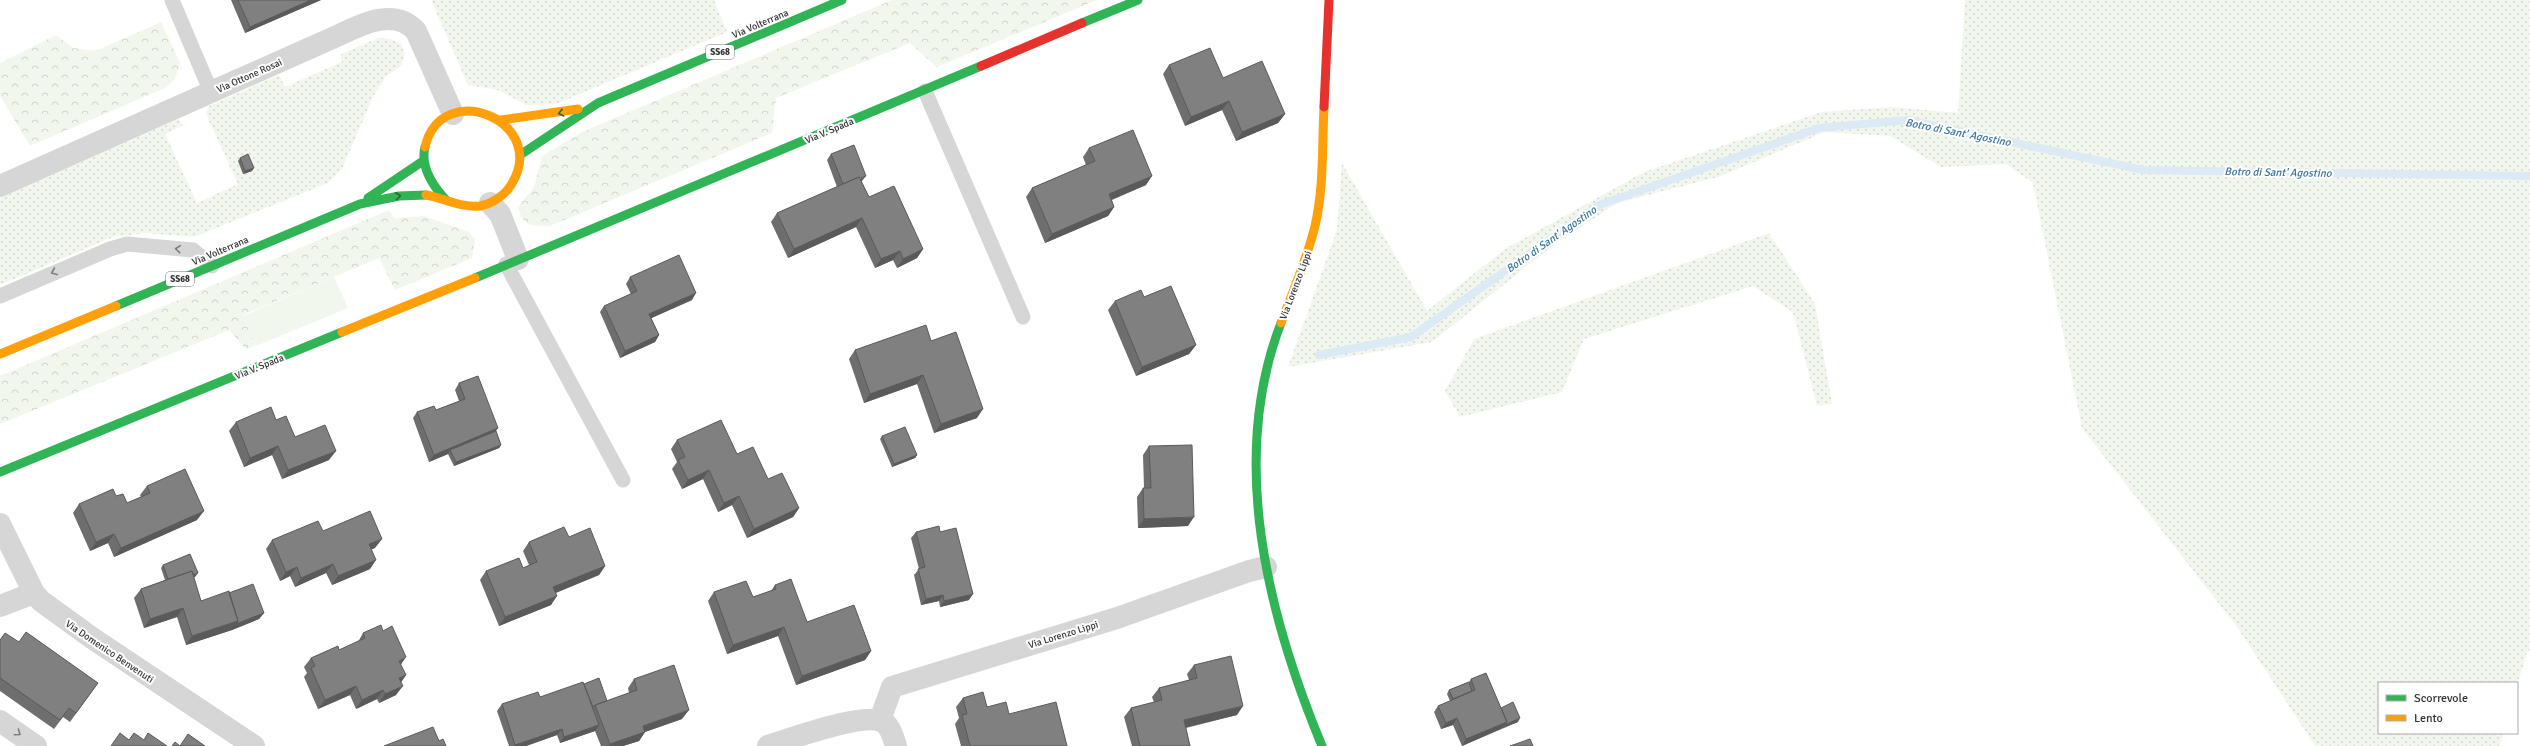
<svg xmlns="http://www.w3.org/2000/svg" width="2530" height="746" font-family="Signika,sans-serif">
<style>
.grass{fill:url(#grass-dots)}
.forest{fill:url(#forest-crowns)}
.garden{fill:#f2f7ee}
.lines{fill:none;stroke-linecap:round;stroke-linejoin:round}
.stream{stroke:#dbeaf4;stroke-width:8}
.lane{stroke:#d6d6d6;stroke-width:15}
.street{stroke:#d6d6d6;stroke-width:22}
.fast{stroke:#30b455;stroke-width:9}
.slow{stroke:#ff9f0a;stroke-width:9}
.jam{stroke:#e5322d;stroke-width:9}
.wall{fill:#6e6e6e}
.shaded-wall{fill:#5a5a5a}
.building{fill:#808080;stroke:#5a5a5a}
.oneway{stroke:#31603e}
.oneway2{stroke:#7c7c7c}
.labels{text-anchor:middle;stroke-width:4;stroke-linejoin:round;paint-order:stroke}
.shield{fill:#fff;stroke:#707070;stroke-width:1}
.shield-label{font-size:9px;font-weight:bold;fill:#323232}
.street-label{font-size:10px;fill:#323232;stroke:#fff}
.water-label{font-size:11px;font-style:italic;fill:#36749e;stroke:#fff}
</style>
<defs>
<pattern id="grass-dots" width="8" height="8" patternUnits="userSpaceOnUse"><rect width="8" height="8" fill="#f2f7ee"/><path d="M2 2h.1M6 6h.1" fill="none" stroke="#d0d4cd" stroke-width="1.8" stroke-linecap="round"/></pattern>
<pattern id="forest-crowns" width="20" height="18" patternUnits="userSpaceOnUse"><rect width="20" height="18" fill="#f2f7ee"/><path d="M2 6a3 3 0 1 1 6 0M12 15a3 3 0 1 1 6 0" fill="none" stroke="#d0d4cd"/></pattern>
</defs>
<rect width="100%" height="100%" fill="#fff"/>
<path class="grass" d="M431,0H714L727,32L556,104L526,105L498,90L468,85Z
M1965,0H2530V651L2527,652L2517,686V683H2379V733H2503L2500,746H2315L2238,628L2082,428L2033,183L2006,164L1941,167L1890,136L1825,132L1718,177L1617,203L1547,250L1432,342L1288,367L1337,230L1342,163L1427,311L1505,249L1644,172L1822,112L1892,107L1958,113Z
M378,38L390,39L401,44L405,54L401,66L385,77L373,97L342,169L328,183L194,237L145,233L113,237L0,285V198L178,119L183,125L165,134L197,203L238,184L206,114L209,106L279,75L285,87L342,62L340,55Z
M1769,233L1815,304L1832,404L1817,406L1793,312L1753,286L1584,339L1562,392L1460,417L1445,391L1474,339Z"/>
<path class="forest" d="M892,0H1097L937,67L910,43L776,98L772,133L550,226C531,226 523,227 518,207L534,187L542,156L582,132Z
M161,22L180,63L175,79L165,88L30,146L0,96V63L56,35L74,48L95,51Z
M389,210L394,218L424,216L469,232L475,239L472,258L395,290L379,258L243,315L256,346L246,349L229,330L0,424V376Z"/>
<path class="garden" d="M334,277L348,308L256,346L243,316Z"/>
<g class="lines">
<path class="stream" d="M1319,355L1411,337L1599,205L1819,128L1908,120L2143,170L2530,176"/>
<path class="lane" d="M172,0L211,92
M925,91L1023,317
M506,264L623,480
M0,296L110,249L127,244L193,250L212,266"/>
<path class="street" d="M0,186L328,40C354,29 392,4 416,31L453,114
M490,203L500,214L518,259
M0,524L34,593L41,601L92,638L254,746
M0,606L34,593
M880,720L892,687L1117,618L1249,571L1266,567
M0,721L36,746
M768,746C789,739 862,713 881,721C890,724 893,737 896,746"/>
<path class="fast" d="M1082,23L1138,0
M425,147C420,167 433,186 446,200
M520,155L598,103L842,0
M368,198L423,161
M475,278L981,66
M116,306L360,204L399,196L426,195
M1281,323C1228,460 1268,616 1322,746
M0,472L342,332"/>
<path class="slow" d="M501,120L578,109
M425,147C442,76 551,122 511,185C505,195 492,204 480,206C461,208 444,198 426,195
M1281,323C1293,291 1307,259 1315,226C1324,187 1322,146 1324,107
M342,332L475,278
M0,354L116,306"/>
<path class="jam" d="M981,66L1082,23
M1324,107L1329,0"/>
</g>
<path class="wall" d="M231,0H321L245,33Z
M1169,65L1223,78L1285,114L1278,123L1236,141L1222,110L1185,126L1163,74Z
M1089,148L1146,185L1112,200L1114,207L1108,216L1045,243L1026,197L1032,188L1086,165L1083,157Z
M831,154L862,182L869,197L923,249L917,258L897,268L893,260L875,268L856,227L788,258L771,222L777,213L837,187L827,160Z
M240,158L252,171L243,174L238,161Z
M630,277L692,300L651,318L659,335L655,342L620,358L600,312L604,306L631,294L626,284Z
M1144,297L1196,345L1189,354L1136,376L1108,310L1115,301Z
M931,341L977,418L934,433L917,384L864,403L849,359L855,350Z
M459,383L496,431L501,445L499,448L454,466L448,454L429,462L413,418L417,412L436,410L459,401L455,390Z
M276,420L295,437L329,460L282,479L272,455L244,467L229,431L236,422Z
M882,436L917,455L915,458L892,467L880,439Z
M677,440L737,454L768,479L799,508L793,517L747,538L732,505L718,512L703,479L682,489L672,469L677,462L671,449Z
M1149,446L1188,526L1138,528L1137,497L1143,488H1144L1143,455Z
M147,486L197,520L114,557L108,543L90,551L73,513L79,504L116,496L127,503L141,497L140,495Z
M323,531L375,548L372,549L370,569L332,585L326,573L295,587L290,576L280,581L266,549L272,540Z
M916,532H940L969,600L940,607L939,601L921,605L914,575L919,569L911,538Z
M569,537L605,566L599,575L556,593L551,605L499,626L480,580L486,571L523,568L529,565L523,551L529,542Z
M163,565L195,577H193L201,601L229,593L264,613L259,619L232,630L186,645L177,617L144,628L134,598L141,589L165,580L161,568Z
M775,585L807,622L871,651L865,660L796,685L778,636L727,654L708,601L714,592L753,597L771,591Z
M383,631L406,675L401,682L396,695L379,703L377,699L356,709L350,695L318,709L304,677L307,673L304,667L311,658L339,650L358,642L363,633Z
M0,640L19,642L98,683L70,722L63,717L54,729L0,691Z
M1194,665L1237,715L1186,728L1190,746H1132L1124,717L1131,708L1154,702L1152,697L1159,688L1189,680L1187,674Z
M634,679L682,719L645,732L639,741L623,746H601L595,731L560,743L557,735L526,746H509L497,711L502,704L540,697L607,701L629,693L628,688Z
M1471,679L1501,708L1518,722L1462,746L1453,725L1441,729L1434,712L1438,706L1450,701L1447,694L1449,690L1469,682Z
M963,698L1009,714L1067,746H961L955,724L959,718L956,707Z"/>
<path class="shaded-wall" d="M311,0H321L245,33L250,27Z
M1229,101L1222,110L1185,126L1191,117Z
M1285,114L1278,123L1236,141L1242,132Z
M254,168L252,171L243,174L245,171Z
M866,176L861,182L844,186Z
M1152,176L1146,185L1103,203L1109,194Z
M1114,207L1108,216L1045,243L1052,234Z
M862,218L856,227L788,258L794,249Z
M923,249L917,258L897,268L903,259Z
M900,251L893,260L875,268L881,259Z
M696,293L692,300L645,321L649,314Z
M659,335L655,342L620,358L625,351Z
M1196,345L1189,354L1136,376L1142,367Z
M923,375L917,384L864,403L870,394Z
M983,409L977,418L934,433L941,424Z
M498,428L494,434L450,450L448,454L429,462L434,455Z
M501,445L499,448L454,466L456,462Z
M278,446L272,455L244,467L250,458Z
M336,451L329,460L282,479L288,470Z
M917,455L915,458L892,467L894,464Z
M709,470L703,479L682,489L688,480Z
M739,496L732,505L718,512L724,503Z
M799,508L793,517L747,538L754,529Z
M204,511L197,520L114,557L121,548Z
M1194,517L1188,526L1138,528L1144,519Z
M114,534L108,543L90,551L96,542Z
M382,539L375,548L363,553L369,544Z
M376,560L370,569L332,585L338,576Z
M333,564L326,573L295,587L301,578Z
M605,566L599,575L547,596L553,587Z
M297,567L290,576L280,581L286,572Z
M198,573L195,577L168,587L170,583Z
M973,594L969,600L940,607L944,601Z
M943,595L939,601L921,605L926,599Z
M557,596L551,605L499,626L505,617Z
M183,608L177,617L144,628L150,619Z
M264,613L259,619L232,630L186,645L192,636Z
M784,627L778,636L727,654L733,645Z
M871,651L865,660L796,685L802,676Z
M406,657L400,666L399,661Z
M406,675L400,684L399,678Z
M356,686L350,695L318,709L325,700Z
M403,686L396,695L379,703L385,694Z
M383,690L377,699L356,709L362,700Z
M1243,706L1237,715L1178,729L1184,720Z
M689,710L682,719L636,735L643,726Z
M1457,718L1453,725L1441,729L1446,723Z
M1520,718L1518,722L1502,728L1505,725Z
M1507,722L1502,728L1462,746L1466,739Z
M599,725L595,731L560,743L564,737Z
M562,729L557,735L526,746H514L515,745Z
M645,732L639,741L623,746H608L610,744Z"/>
<path class="building" d="M238,0H311L250,27Z
M1210,48L1223,78L1262,61L1285,114L1242,132L1229,101L1191,117L1169,65Z
M1133,130L1152,176L1109,194L1114,207L1052,234L1032,188L1095,161L1089,148Z
M854,145L866,176L860,178L859,177L843,184L831,154Z
M248,154L254,168L245,171L240,158Z
M859,177L869,197L894,186L923,249L903,259L900,251L881,259L862,218L794,249L777,213Z
M679,255L696,293L649,314L659,335L625,351L604,306L637,291L630,277Z
M1171,286L1196,345L1142,367L1115,301L1141,290L1144,297Z
M926,325L931,341L956,332L983,409L941,424L923,375L870,394L855,350Z
M478,376L498,428L434,455L417,412L434,406L436,410L465,399L459,383Z
M271,407L276,420L286,416L295,437L325,425L336,451L288,470L278,446L250,458L236,422Z
M721,420L737,454L753,447L768,479L782,473L799,508L754,529L739,496L724,503L709,470L688,480L678,460L685,457L677,440Z
M905,427L917,455L894,464L882,436Z
M496,431L501,445L456,462L450,450Z
M1192,445L1194,517L1144,519L1143,488H1151L1149,446Z
M185,469L204,511L121,548L114,534L96,542L79,504L113,489L116,496L123,494L127,503L150,493L147,486Z
M370,511L382,539L369,544L376,560L338,576L333,564L301,578L297,567L286,572L272,540L318,521L323,531Z
M939,526L940,532L956,528L973,594L944,601L943,595L926,599L918,569L925,567L916,532Z
M564,527L569,537L590,528L605,566L553,587L557,596L505,617L486,571L519,558L523,568L537,562L529,542Z
M190,554L198,573L193,575L192,571L168,579L163,565Z
M192,571L201,601L229,591L238,621L192,636L183,608L150,619L141,589Z
M791,579L807,622L854,605L871,651L802,676L784,627L733,645L714,592L746,581L753,597L776,589L775,585Z
M253,584L264,613L236,624L238,621L229,593Z
M381,625L383,631L392,626L406,657L399,661L406,675L399,678L403,686L385,694L383,690L362,700L356,686L325,700L311,668L315,666L311,658L338,646L339,650L365,638L363,633Z
M26,632L98,683L76,713L69,708L60,720L0,678V640L5,633L19,642Z
M1231,656L1243,706L1184,720L1190,746H1140L1131,708L1162,700L1159,688L1197,678L1194,665Z
M674,665L689,710L643,726L645,732L610,744L595,705L637,690L634,679Z
M1486,673L1507,722L1466,739L1457,718L1446,723L1438,706L1475,690L1471,679Z
M599,678L607,701L595,705L593,707L584,684Z
M583,682L599,725L564,737L562,729L515,745L502,704L538,692L540,697Z
M1469,682L1472,691L1453,699L1449,690Z
M983,692L987,707L1006,702L1009,714L1056,702L1067,746H970L962,715L967,714L963,698Z
M1513,702L1520,718L1505,725L1507,722L1501,708Z
M433,727L439,741L443,739L446,746H384Z
M120,733L129,740L134,733L144,740L148,733L167,746H111Z
M188,734L205,746H172L175,742L180,746Z
M1530,739L1533,746H1510Z"/>
<defs><path id="oneway-chevron" d="M-2-3.5L2.5 0L-2 3.5" fill="none" stroke-width="1.6" stroke-linecap="round" stroke-linejoin="round"/></defs>
<g class="oneway">
<use href="#oneway-chevron" transform="translate(561 113) rotate(167)"/>
<use href="#oneway-chevron" transform="translate(398 196) rotate(-7)"/>
</g>
<g class="oneway2">
<use href="#oneway-chevron" transform="translate(178 249) rotate(-175)"/>
<use href="#oneway-chevron" transform="translate(54 272) rotate(157)"/>
<use href="#oneway-chevron" transform="translate(18 733) rotate(35)"/>
</g>
<g class="labels">
<g class="shield">
<rect x="706" y="45" width="28" height="14" rx="3"/>
<rect x="166" y="272" width="28" height="14" rx="3"/>
</g>
<g class="shield-label">
<text x="720" y="55">SS68</text>
<text x="180" y="282">SS68</text>
</g>
<g class="street-label">
<text transform="translate(760 23) rotate(-23)" y="4">Via Volterrana</text>
<text transform="translate(249 75) rotate(-24)" y="4">Via Ottone Rosai</text>
<text transform="translate(829 130) rotate(-23)" y="4">Via V. Spada</text>
<text transform="translate(220 250) rotate(-23)" y="4">Via Volterrana</text>
<text transform="translate(1295 285) rotate(-69)" y="4">Via Lorenzo Lippi</text>
<text transform="translate(259 366) rotate(-22)" y="4">Via V. Spada</text>
<text transform="translate(1063 634) rotate(-17)" y="4">Via Lorenzo Lippi</text>
<text transform="translate(110 651) rotate(34)" y="4">Via Domenico Benvenuti</text>
</g>
<g class="water-label">
<text transform="translate(1958 132) rotate(11)" y="4">Botro di Sant' Agostino</text>
<text transform="translate(2278 172) rotate(1)" y="4">Botro di Sant' Agostino</text>
<text transform="translate(1551 239) rotate(-35)" y="4">Botro di Sant' Agostino</text>
</g>
</g>
<rect x="2378" y="682" width="140" height="52" fill="#ffffff" stroke="#adadad"/>
<rect x="2386" y="695" width="20" height="6" fill="#30b455" stroke="#adadad"/>
<text x="2414" y="702" font-size="12" fill="#323232">Scorrevole</text>
<rect x="2386" y="715" width="20" height="6" fill="#ff9f0a" stroke="#adadad"/>
<text x="2414" y="722" font-size="12" fill="#323232">Lento</text>
</svg>
